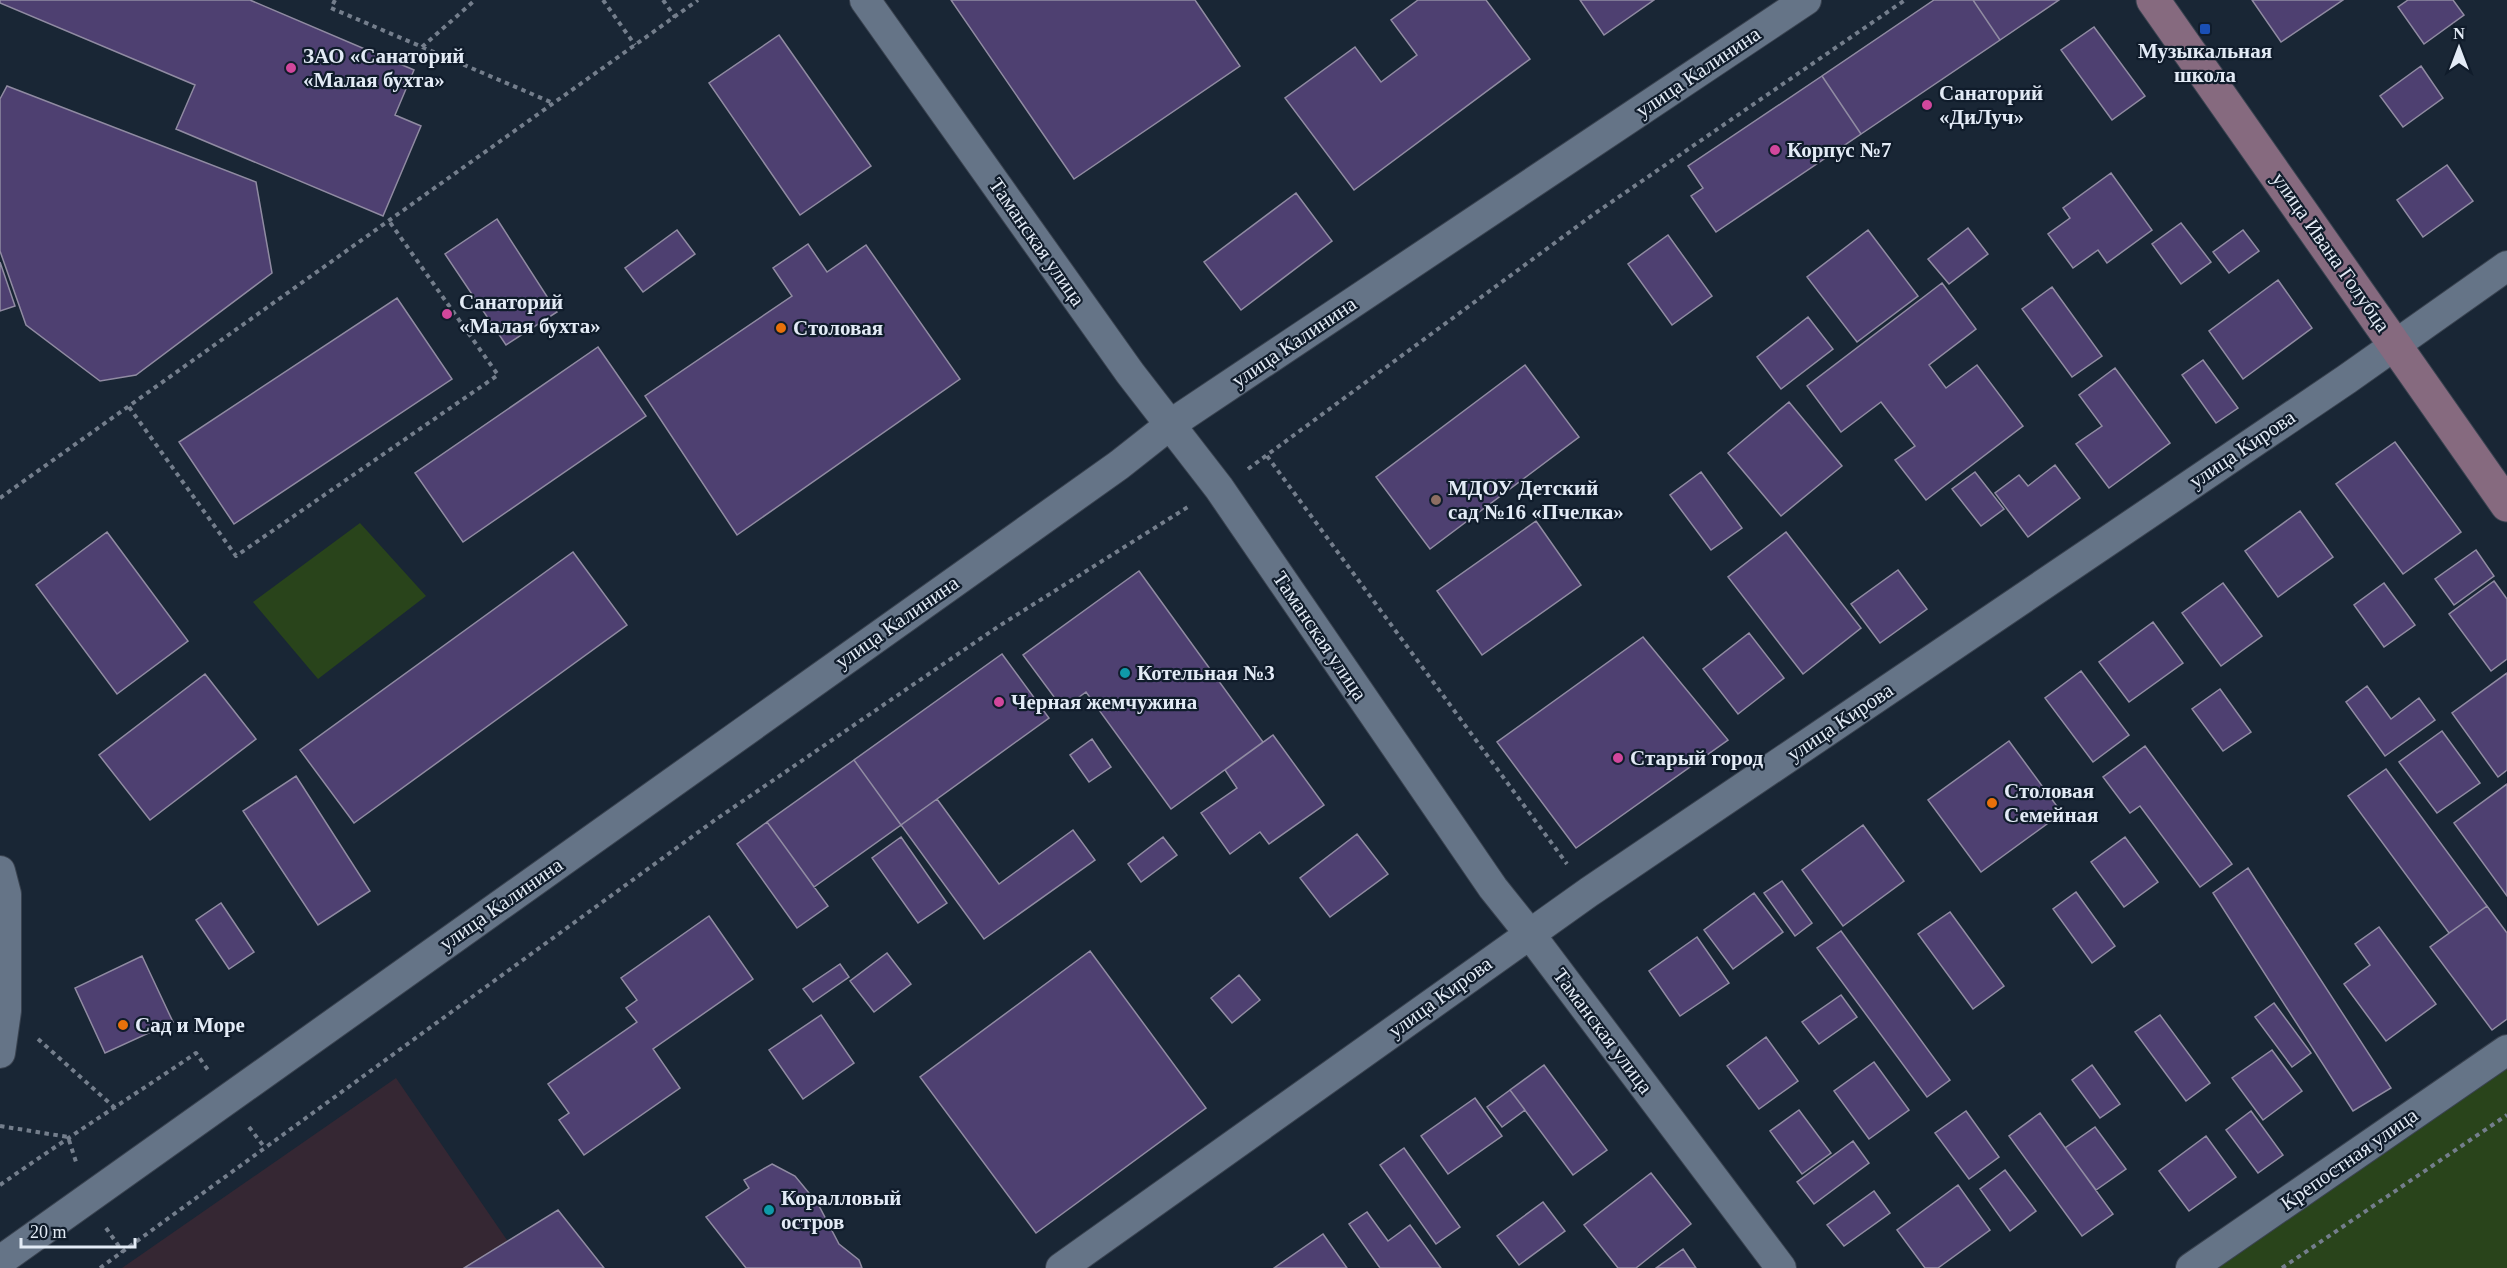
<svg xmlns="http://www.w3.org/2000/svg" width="2507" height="1268" font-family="'Times New Roman',serif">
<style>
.commercial{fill:#352733}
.green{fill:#29441b}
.building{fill:#4e4071;stroke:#908ba2;stroke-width:1.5}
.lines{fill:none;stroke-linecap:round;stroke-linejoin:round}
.street-casing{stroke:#3a4350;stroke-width:32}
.secondary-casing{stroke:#3a4350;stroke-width:35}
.path{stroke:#747e8c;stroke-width:4;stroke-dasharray:4.5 4.5;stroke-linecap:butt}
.street{stroke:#657487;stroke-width:30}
.secondary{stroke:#866a7f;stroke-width:33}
.transit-dot{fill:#1a4fb4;stroke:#101c2b;stroke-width:2}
.hotel-dot{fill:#d1479c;stroke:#101c2b;stroke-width:2}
.food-dot{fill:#e8710a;stroke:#101c2b;stroke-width:2}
.education-dot{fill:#8d6e63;stroke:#101c2b;stroke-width:2}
.culture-dot{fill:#0f9aa8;stroke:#101c2b;stroke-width:2}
.labels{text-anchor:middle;stroke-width:4.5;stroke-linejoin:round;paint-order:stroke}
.poi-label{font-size:21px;font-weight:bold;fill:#e3ebf6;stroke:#101c2b;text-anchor:start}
.street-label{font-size:21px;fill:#e3ebf6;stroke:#101c2b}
</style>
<rect width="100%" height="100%" fill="#192635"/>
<path class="commercial" d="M396,1078L526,1268H122Z"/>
<path class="green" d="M360,523L426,596L318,679L253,602Z
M2507,1065V1268H2209Z"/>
<path class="building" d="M0,0H250L414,70L395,115L421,126L383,216L176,129L195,85L0,3Z
M951,0H1195L1240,66L1074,179Z
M1418,0H1486L1530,59L1354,190L1285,98L1355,47L1381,82L1417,55L1391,20Z
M1580,0H1654L1604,35Z
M1934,0H1973L2000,40L1861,134L1822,76Z
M1973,0H2059L2000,40Z
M2252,0H2343L2281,42Z
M2408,0H2453L2464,15L2424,44L2398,7Z
M2094,27L2145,96L2112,120L2061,50Z
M779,35L871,166L800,215L709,83Z
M2421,66L2443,98L2403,127L2380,96Z
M1822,76L1861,134L1716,232L1691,196L1703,188L1688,166Z
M7,86L256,182L272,273L136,375L100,381L26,325L0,251V99Z
M2447,165L2473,201L2423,237L2397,200Z
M2111,173L2152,230L2107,263L2098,250L2073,268L2048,234L2070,218L2063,208Z
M1296,193L1332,241L1241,310L1204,262Z
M497,219L557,312L506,345L445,254Z
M2181,223L2211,262L2181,284L2152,244Z
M1968,228L1988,254L1949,284L1928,259Z
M677,230L695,254L643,292L625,268Z
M1868,230L1918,296L1857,342L1807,277Z
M2243,230L2259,251L2229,273L2213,252Z
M1668,235L1712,296L1672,325L1628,264Z
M808,244L827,272L866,245L960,379L737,535L645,396L792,296L773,268Z
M0,262L15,306L0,311Z
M2278,280L2312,328L2243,379L2209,331Z
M1942,283L1976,329L1929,365L1946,388L1977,365L2023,426L1926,500L1895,460L1915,446L1881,402L1841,432L1807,386Z
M2052,287L2102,356L2072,377L2022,309Z
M397,298L452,379L234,524L179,442Z
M1808,317L1833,349L1781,389L1757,357Z
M598,347L646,416L463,542L415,473Z
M2203,360L2238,408L2216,423L2182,375Z
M1525,365L1579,437L1430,549L1376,477Z
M2115,368L2170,443L2109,488L2076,444L2102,426L2079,395Z
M1789,402L1842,466L1781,516L1728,453Z
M2395,442L2461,532L2403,574L2336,484Z
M2055,465L2080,498L2028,537L1995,493L2019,475L2028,486Z
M1701,472L1742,528L1711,550L1670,495Z
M1975,472L2004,509L1981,526L1952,489Z
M2300,511L2333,557L2278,597L2245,551Z
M1536,521L1581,585L1482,655L1437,591Z
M107,532L188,641L117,694L36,585Z
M1786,532L1861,628L1803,674L1728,577Z
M2476,550L2494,576L2454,605L2435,579Z
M573,552L627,625L354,823L300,750Z
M1898,570L1927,609L1880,643L1851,604Z
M1139,571L1263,742L1171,809L1086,692L1063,709L1023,655Z
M2494,581L2507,599V659L2491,671L2449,614Z
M2223,583L2262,636L2221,666L2182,613Z
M2384,583L2415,625L2384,647L2354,605Z
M2153,622L2183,663L2129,702L2099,662Z
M1749,633L1784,678L1738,714L1703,669Z
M1643,637L1728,740L1576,848L1497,742Z
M1002,654L1049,718L901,825L854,760Z
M2081,671L2129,735L2093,762L2045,698Z
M2507,673V770L2498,777L2452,713Z
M205,674L256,739L150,820L99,755Z
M2367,686L2391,719L2419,698L2435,720L2385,756L2346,702Z
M2220,689L2251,732L2223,751L2192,709Z
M2442,731L2480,783L2437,813L2399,762Z
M1273,735L1324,805L1269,844L1260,832L1230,854L1201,813L1237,788L1225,770Z
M1092,739L1111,767L1089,782L1070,755Z
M2009,741L2062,813L1981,872L1928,800Z
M2145,746L2232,864L2200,887L2140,806L2130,813L2103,777Z
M854,760L901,825L814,887L767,822Z
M2386,769L2487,906L2449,933L2348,796Z
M296,776L370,891L318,925L243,811Z
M2507,784V896L2454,823Z
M937,799L999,884L1073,830L1095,860L984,939L901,825Z
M767,822L828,906L797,928L737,844Z
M1863,825L1904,881L1843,926L1802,870Z
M1357,834L1388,874L1330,917L1300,878Z
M901,837L947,903L918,923L872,858Z
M1163,837L1177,855L1141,882L1128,864Z
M2125,837L2158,882L2124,907L2091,862Z
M2248,868L2391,1088L2353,1111L2213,893Z
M1782,881L1812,923L1795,936L1764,893Z
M2076,892L2115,946L2092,963L2053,909Z
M1754,893L1783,932L1733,969L1704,930Z
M221,903L254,952L229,969L196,920Z
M2487,906L2507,933V1019L2492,1030L2430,947Z
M1950,912L2004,986L1973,1009L1918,934Z
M709,916L753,979L653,1049L680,1088L584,1155L559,1120L569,1113L548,1084L637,1022L626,1008L637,1000L621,978Z
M2379,927L2436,1004L2386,1041L2344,984L2370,965L2355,944Z
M1841,931L1950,1080L1927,1097L1817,948Z
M1697,937L1729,983L1680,1016L1649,971Z
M1090,951L1206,1108L1036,1233L920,1077Z
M887,953L911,984L874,1012L850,981Z
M142,956L173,1022L105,1053L75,988Z
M840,964L849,977L813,1002L803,989Z
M1239,975L1260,1000L1232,1023L1211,998Z
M1841,995L1857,1017L1819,1044L1802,1022Z
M2274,1003L2311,1053L2292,1067L2255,1017Z
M821,1015L854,1063L803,1099L769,1050Z
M2160,1015L2210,1083L2186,1101L2135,1032Z
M1766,1037L1798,1081L1759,1109L1727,1066Z
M2272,1050L2302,1091L2263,1120L2232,1078Z
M1874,1062L1909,1110L1869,1139L1834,1091Z
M1544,1065L1607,1150L1573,1175L1510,1090Z
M2092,1065L2120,1104L2100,1118L2072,1080Z
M1510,1090L1525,1110L1502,1127L1487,1107Z
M1475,1098L1502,1136L1448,1174L1421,1136Z
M1799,1110L1831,1153L1802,1174L1770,1131Z
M1966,1111L1999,1157L1969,1179L1935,1133Z
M2251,1111L2283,1155L2258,1173L2226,1130Z
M2040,1113L2113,1214L2082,1236L2009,1136Z
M2095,1127L2126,1169L2096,1190L2065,1148Z
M2206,1136L2236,1177L2189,1211L2159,1171Z
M1853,1141L1869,1163L1814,1204L1797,1182Z
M1404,1148L1460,1227L1436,1244L1380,1165Z
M772,1164L795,1176L818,1204L839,1244L859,1260L862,1268H746L706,1217L749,1188L744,1180Z
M2005,1170L2036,1211L2010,1231L1980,1189Z
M1651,1173L1691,1224L1636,1268H1618L1584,1225Z
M1958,1185L1990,1230L1938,1268H1925L1897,1230Z
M1874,1191L1890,1213L1844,1246L1827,1225Z
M1543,1202L1565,1231L1519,1265L1497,1236Z
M558,1210L604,1268H464Z
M1367,1212L1388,1241L1410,1225L1441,1268H1380L1349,1224Z
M1323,1234L1347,1268H1274Z
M1683,1249L1696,1268H1656Z"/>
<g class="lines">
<g class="street-casing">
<path id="street" d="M865,0L1130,373L1219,488L1493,888L1529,933L1781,1268
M0,871L6,894V1011L0,1053
M0,1261L1119,465L1171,424L1806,0
M1061,1268L1589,892L2347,379L2507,266
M2191,1268L2507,1050"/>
</g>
<g class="secondary-casing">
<path id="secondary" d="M2153,0L2507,505"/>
</g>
<path class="path" d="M335,0L331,8L553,103
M603,0L635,45
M663,0L675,17
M422,47L475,0
M129,407L236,556L498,375L389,221
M1267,456L1567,864
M1248,469L1594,214L1905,0
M0,498L698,0
M38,1039L115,1108
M0,1126L68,1137L77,1165
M249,1127L265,1148
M0,1185C64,1140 131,1097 196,1053L208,1070
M106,1228L123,1252
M100,1268L715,820L999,626L1191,505
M2282,1268L2507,1115"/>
<use href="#street" class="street"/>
<use href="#secondary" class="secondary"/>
</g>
<rect class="transit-dot" x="2199" y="23" width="12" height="12" rx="3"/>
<g class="hotel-dot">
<circle cx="291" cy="68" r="6"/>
<circle cx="1927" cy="105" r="6"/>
<circle cx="1775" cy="150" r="6"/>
<circle cx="447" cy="314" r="6"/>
<circle cx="999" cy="702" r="6"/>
<circle cx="1618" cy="758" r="6"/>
</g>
<g class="food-dot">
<circle cx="781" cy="328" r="6"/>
<circle cx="1992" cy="803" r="6"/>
<circle cx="123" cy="1025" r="6"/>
</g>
<circle class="education-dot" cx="1436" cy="500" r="6"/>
<g class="culture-dot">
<circle cx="1125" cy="673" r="6"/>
<circle cx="769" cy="1210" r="6"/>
</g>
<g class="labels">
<g class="poi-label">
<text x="2205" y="58" text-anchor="middle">Музыкальная<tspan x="2205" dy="24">школа</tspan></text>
<text x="303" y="63">ЗАО «Санаторий<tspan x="303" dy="24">«Малая бухта»</tspan></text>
<text x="1939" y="100">Санаторий<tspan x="1939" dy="24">«ДиЛуч»</tspan></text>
<text x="1787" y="157">Корпус №7</text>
<text x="459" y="309">Санаторий<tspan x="459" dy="24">«Малая бухта»</tspan></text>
<text x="793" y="335">Столовая</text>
<text x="1448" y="495">МДОУ Детский<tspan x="1448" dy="24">сад №16 «Пчелка»</tspan></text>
<text x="1137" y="680">Котельная №3</text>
<text x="1011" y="709">Черная жемчужина</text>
<text x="1630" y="765">Старый город</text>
<text x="2004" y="798">Столовая<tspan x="2004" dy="24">Семейная</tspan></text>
<text x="135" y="1032">Сад и Море</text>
<text x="781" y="1205">Коралловый<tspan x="781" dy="24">остров</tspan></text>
</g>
<g class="street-label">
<text transform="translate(1698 72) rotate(-34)" y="7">улица Калинина</text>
<text transform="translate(1037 242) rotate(55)" y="7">Таманская улица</text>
<text transform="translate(2331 252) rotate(55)" y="7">улица Ивана Голубца</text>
<text transform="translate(1294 342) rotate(-34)" y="7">улица Калинина</text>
<text transform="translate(2242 449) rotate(-34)" y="7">улица Кирова</text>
<text transform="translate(897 622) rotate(-35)" y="7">улица Калинина</text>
<text transform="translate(1320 636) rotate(56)" y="7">Таманская улица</text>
<text transform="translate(1840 722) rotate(-34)" y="7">улица Кирова</text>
<text transform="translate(501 904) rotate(-35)" y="7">улица Калинина</text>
<text transform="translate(1440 997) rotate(-36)" y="7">улица Кирова</text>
<text transform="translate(1603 1031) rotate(53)" y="7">Таманская улица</text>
<text transform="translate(2349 1159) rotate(-35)" y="7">Крепостная улица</text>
</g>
</g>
<g transform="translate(2459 48)" stroke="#101c2b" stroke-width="4.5" paint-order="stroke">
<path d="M0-4.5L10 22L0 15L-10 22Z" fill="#e3ebf6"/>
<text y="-9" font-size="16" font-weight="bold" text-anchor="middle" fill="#e3ebf6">N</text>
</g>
<path d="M21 1238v9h114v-9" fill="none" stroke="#e3ebf6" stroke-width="3"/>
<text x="30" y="1238" font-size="18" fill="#e3ebf6" stroke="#101c2b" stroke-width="4.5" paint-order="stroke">20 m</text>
</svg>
